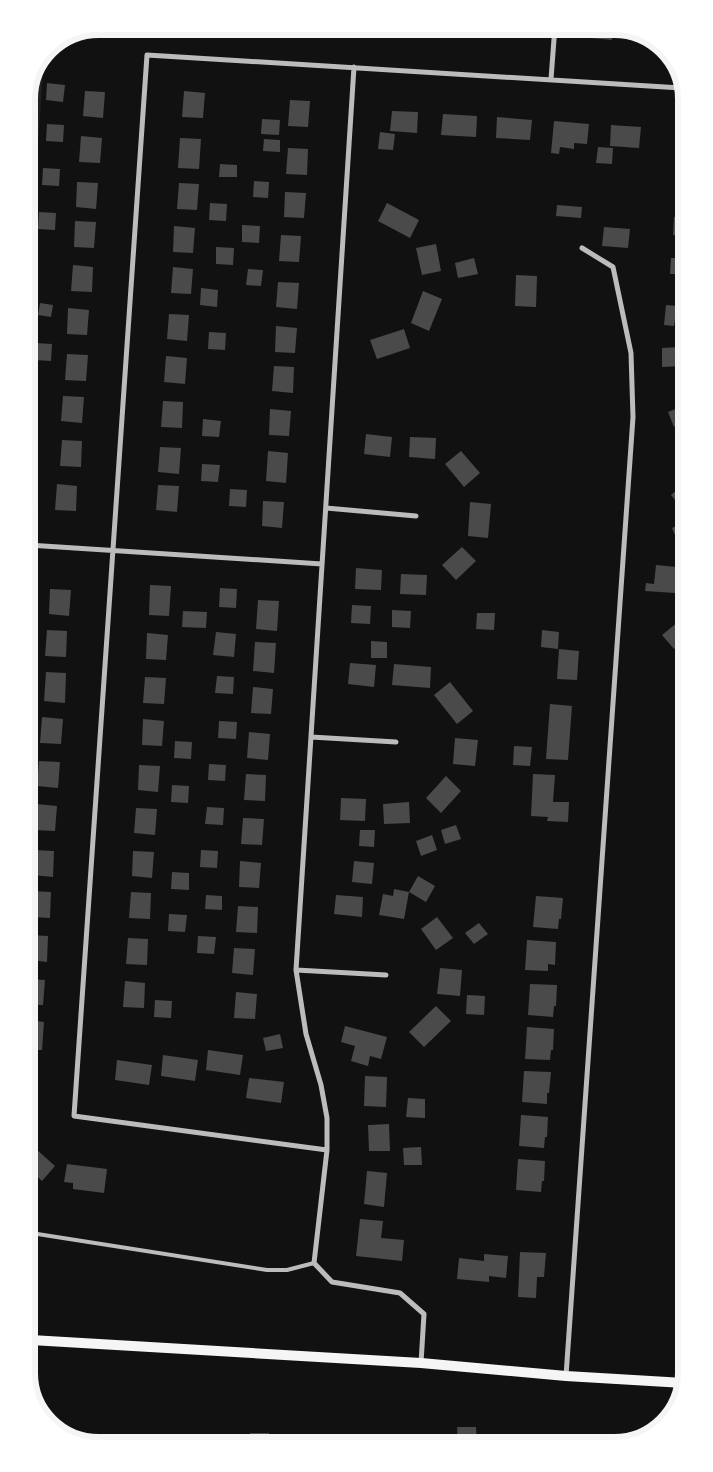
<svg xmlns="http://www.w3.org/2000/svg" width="713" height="1472" font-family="Inter,sans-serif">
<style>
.green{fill:#202020}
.building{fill:#4a4a4a}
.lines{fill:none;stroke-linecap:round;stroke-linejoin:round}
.service{stroke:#bcbcbc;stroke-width:4}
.minor{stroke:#bcbcbc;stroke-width:5}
.secondary{stroke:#f5f5f5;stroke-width:10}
.rim{fill:none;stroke:#f5f5f5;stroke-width:6}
</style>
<rect width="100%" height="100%" fill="#111"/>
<path class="green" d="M44,57L27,304L26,95Z"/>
<path class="building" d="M391,26H421V31L391,29Z
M440,26H467V35L439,32Z
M489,26H515V37L489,35Z
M592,26H613L612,40L591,38Z
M47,83L65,85L63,102L46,100Z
M85,91L105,92L103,118L83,116Z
M184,91L205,93L203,118L182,117Z
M290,100L310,101L308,127L288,126Z
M392,111L418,112L417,133L390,131Z
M443,114L477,116L476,137L441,135Z
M497,117L532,120L530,140L496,138Z
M262,119L280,120L279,135L261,134Z
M554,121L589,124L587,144L574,143V149L560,147L559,154L551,153Z
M47,124L64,125L63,142L46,141Z
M611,125L641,127L639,148L610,146Z
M380,132L395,134L393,150L378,149Z
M81,136L102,138L100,163L79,162Z
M678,137H682V163H676Z
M180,138L201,139L199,169L178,168Z
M264,139L280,140V152L263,151Z
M598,147L613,148L612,164L596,163Z
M288,148L308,149L307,175L286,174Z
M220,164L237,165V177H219Z
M43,168L60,169L59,186L42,185Z
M677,170L682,171V188L676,187Z
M254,181L269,182L268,198L253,197Z
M77,182L98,183L96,209L76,207Z
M179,183L199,184L197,210L177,209Z
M285,192L306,193L304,218L284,217Z
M210,203L227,204L226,221L209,220Z
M387,203L419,220L410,238L378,221Z
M557,205L582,207L581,218L556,216Z
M39,212L56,213L55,230L38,229Z
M674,217H682V236L673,235Z
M75,221L96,222L94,248L74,247Z
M242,225L260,226L259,243L242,242Z
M174,226L195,228L193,253L173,252Z
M604,227L630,229L628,248L602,246Z
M281,235L301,236L299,262L279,261Z
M436,244L441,271L422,275L416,248Z
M216,247L234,248L233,265L216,264Z
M474,258L478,274L458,278L455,263Z
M671,258H682V274H670Z
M73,265L93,267L92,292L71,291Z
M173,267L193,269L191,294L171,293Z
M248,269L263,270L261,286L246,285Z
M516,275L537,276L536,307L515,306Z
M278,282L299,283L297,309L276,307Z
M201,288L218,290L217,307L200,305Z
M423,291L442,299L429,331L411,323Z
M40,303L53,305L51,317L38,315Z
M666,305L677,306L674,326L664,325Z
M68,308L89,310L87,335L67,334Z
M169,314L189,315L187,341L167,339Z
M276,326L297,328L295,353L275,352Z
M404,329L410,348L377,359L370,340Z
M209,332L226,333L225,350L208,349Z
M35,343L52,344L51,361L34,360Z
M681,347L682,366L662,367V348Z
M67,354L88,355L86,381L65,380Z
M166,356L187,358L185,384L164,382Z
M274,366L294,367L293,393L272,391Z
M63,396L84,397L82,423L61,421Z
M163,401L183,402L182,428L161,427Z
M683,406V423L674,427L668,412Z
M270,409L291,411L289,436L269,435Z
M203,419L221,421L219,437L202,436Z
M366,434L392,437L390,457L364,454Z
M410,437L436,438L435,459L409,457Z
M62,440L82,441L81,467L60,466Z
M160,447L181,448L179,474L158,472Z
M268,451L288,453L286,483L266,481Z
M461,451L480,473L464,487L445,464Z
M202,464L220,465L218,482L201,481Z
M57,484L77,486L76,511L55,510Z
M158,485L179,486L177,512L156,510Z
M680,487L683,491V510L671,495Z
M230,489L247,490L246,507L229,506Z
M263,501L284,502L282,528L262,526Z
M470,502L491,504L488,538L468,536Z
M683,523V546L680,547L672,528Z
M462,547L476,561L456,580L442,565Z
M656,565L677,567L675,593L645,591L646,583L654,584Z
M356,568L382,570L381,590L355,589Z
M401,574L427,575L426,595L400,594Z
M150,585L171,586L169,616L149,615Z
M220,588L237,589L236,608L219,607Z
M50,589L71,590L69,616L49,614Z
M258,600L279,601L277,631L256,629Z
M352,605L371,606L370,624L351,623Z
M392,610L411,611L410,628L392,627Z
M183,611L207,612L206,628L182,627Z
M477,613H495L494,630L476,629Z
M684,617V649L680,644L674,649L662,635Z
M47,630L67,631L66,657L45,656Z
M542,630L559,632L558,649L541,647Z
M216,632L236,634L234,657L213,655Z
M147,633L168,635L166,660L146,659Z
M371,641L387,642V658H371Z
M255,642L276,643L274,673L253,671Z
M559,649L579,651L577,680L557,679Z
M350,663L376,665L374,687L348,684Z
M394,664L431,667L430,688L392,685Z
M46,672L66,673L65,703L44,701Z
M217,676L234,677L233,694L215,693Z
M145,677L166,678L164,704L143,703Z
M450,682L473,711L457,724L434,695Z
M253,687L273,689L271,714L251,713Z
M550,704L572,706L568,760L546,759Z
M42,717L63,719L61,744L40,743Z
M143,719L164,721L162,746L142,745Z
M219,721L237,722L236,739L218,738Z
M249,732L270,734L268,760L247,758Z
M455,738L478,740L475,766L453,764Z
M175,741L192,742L191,759L174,758Z
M514,746L532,747L530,766L513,765Z
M29,750H32L31,769L29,768Z
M39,761L60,762L58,788L37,786Z
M209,764L226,765L225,781L208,780Z
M139,765L160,766L158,792L138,790Z
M246,774L266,775L265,801L244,800Z
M533,774L555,775L553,802H569L568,822L547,821L548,817L531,816Z
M446,776L461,791L441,813L426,798Z
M172,785L189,786L188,803L171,802Z
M341,798L366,799L365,821L340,820Z
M409,802L410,823L384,824L383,804Z
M36,804L57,806L55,831L34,830Z
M207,807L224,808L223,825L205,824Z
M136,808L157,809L155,835L134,833Z
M243,818L264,819L262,845L241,844Z
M456,825L461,839L445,844L441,830Z
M360,830H375L374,847L359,846Z
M432,835L437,850L421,856L416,841Z
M34,850L54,851L53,877L32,875Z
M201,850L218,851L217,868L200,867Z
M133,851L154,852L152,878L132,876Z
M240,861L261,863L259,888L239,887Z
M354,861L374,863L372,884L352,882Z
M172,872L189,873V890L171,889Z
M418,876L435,886L426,902L409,892Z
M394,889L409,892L404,919L379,915L383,894L393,896Z
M31,891L51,892L50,918L30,917Z
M131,892L151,893L150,919L129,918Z
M206,895L222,896V910L205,909Z
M336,895L363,897L362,917L334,914Z
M536,896L563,898L561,919H559L558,929L533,927Z
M238,906L258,907L257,933L236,932Z
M169,914L187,915L185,932L168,931Z
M437,917L453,938L436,950L421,929Z
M479,923L488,934L474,944L465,933Z
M30,935L48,936L47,962L30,960Z
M198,936L216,937L214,954L197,953Z
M128,938L148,939L147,965L126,964Z
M527,940L556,942L555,965L548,964V971L525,970Z
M234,948L255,949L253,975L232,973Z
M440,968L462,970L460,996L437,994Z
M30,979L45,980L43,1005H30Z
M125,981L145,983L144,1008L123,1007Z
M530,984L557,985L556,1006H554L553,1017L528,1015Z
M236,992L257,994L255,1019L234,1018Z
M467,995L485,996L484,1015L466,1014Z
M155,1000L172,1001L171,1018L154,1017Z
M436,1006L451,1021L424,1047L409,1032Z
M30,1020L44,1022L42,1050H30Z
M345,1026L387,1037L381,1059L370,1056L368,1066L351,1061L355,1046L341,1042Z
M527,1027L554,1029L553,1050H551L550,1060L525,1059Z
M280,1034L283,1048L266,1051L263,1038Z
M208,1050L243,1055L240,1075L206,1070Z
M163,1055L198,1060L195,1081L161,1076Z
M117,1060L152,1065L149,1085L115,1080Z
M30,1066H34L33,1092H30Z
M524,1071L551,1072L549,1093H547V1104L522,1102Z
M365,1076L387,1077L386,1107L364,1106Z
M249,1078L284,1082L281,1103L246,1098Z
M408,1098L425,1099V1118L406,1117Z
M521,1115L548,1117L547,1137H545L544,1148L519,1146Z
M389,1124L390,1151H369L368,1125Z
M421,1147L422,1165H404L403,1148Z
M36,1149L55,1166L42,1181L31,1171V1155Z
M518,1159L545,1161L544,1181H542L541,1192L516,1190Z
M67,1164L107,1169L104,1193L73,1189V1183L64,1182Z
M367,1171L387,1173L384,1207L364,1204Z
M360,1219L383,1221L381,1238L404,1240L402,1261L356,1256Z
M520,1252L546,1253L544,1277H537L536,1298L518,1297Z
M484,1254L508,1256L506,1278L489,1276V1282L457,1279L459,1258L484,1261Z
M457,1427H476L477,1442H458Z
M250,1433H269V1444H251Z"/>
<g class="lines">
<path class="service" d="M31,1233L267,1270H287L314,1263"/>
<path class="minor" d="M354,67L296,970L306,1034L321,1085L327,1118V1150L314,1263L332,1282L400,1293L424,1314L421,1363
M551,79L555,26
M326,508L416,516
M28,545L322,564
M311,737L396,742
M296,970L386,975
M327,1150L74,1116L147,55L681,88
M566,1376L633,417L631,353L613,267L582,248"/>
<path class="secondary" d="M31,1340L421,1363L566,1376L684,1383"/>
</g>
<path d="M0 0H713V1472H0ZM99 35H614A64 64 0 0 1 678 99V1373A64 64 0 0 1 614 1437H99A64 64 0 0 1 35 1373V99A64 64 0 0 1 99 35Z" fill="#fff" fill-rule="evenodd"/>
<path class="rim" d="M99 35H614A64 64 0 0 1 678 99V1373A64 64 0 0 1 614 1437H99A64 64 0 0 1 35 1373V99A64 64 0 0 1 99 35Z"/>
</svg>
